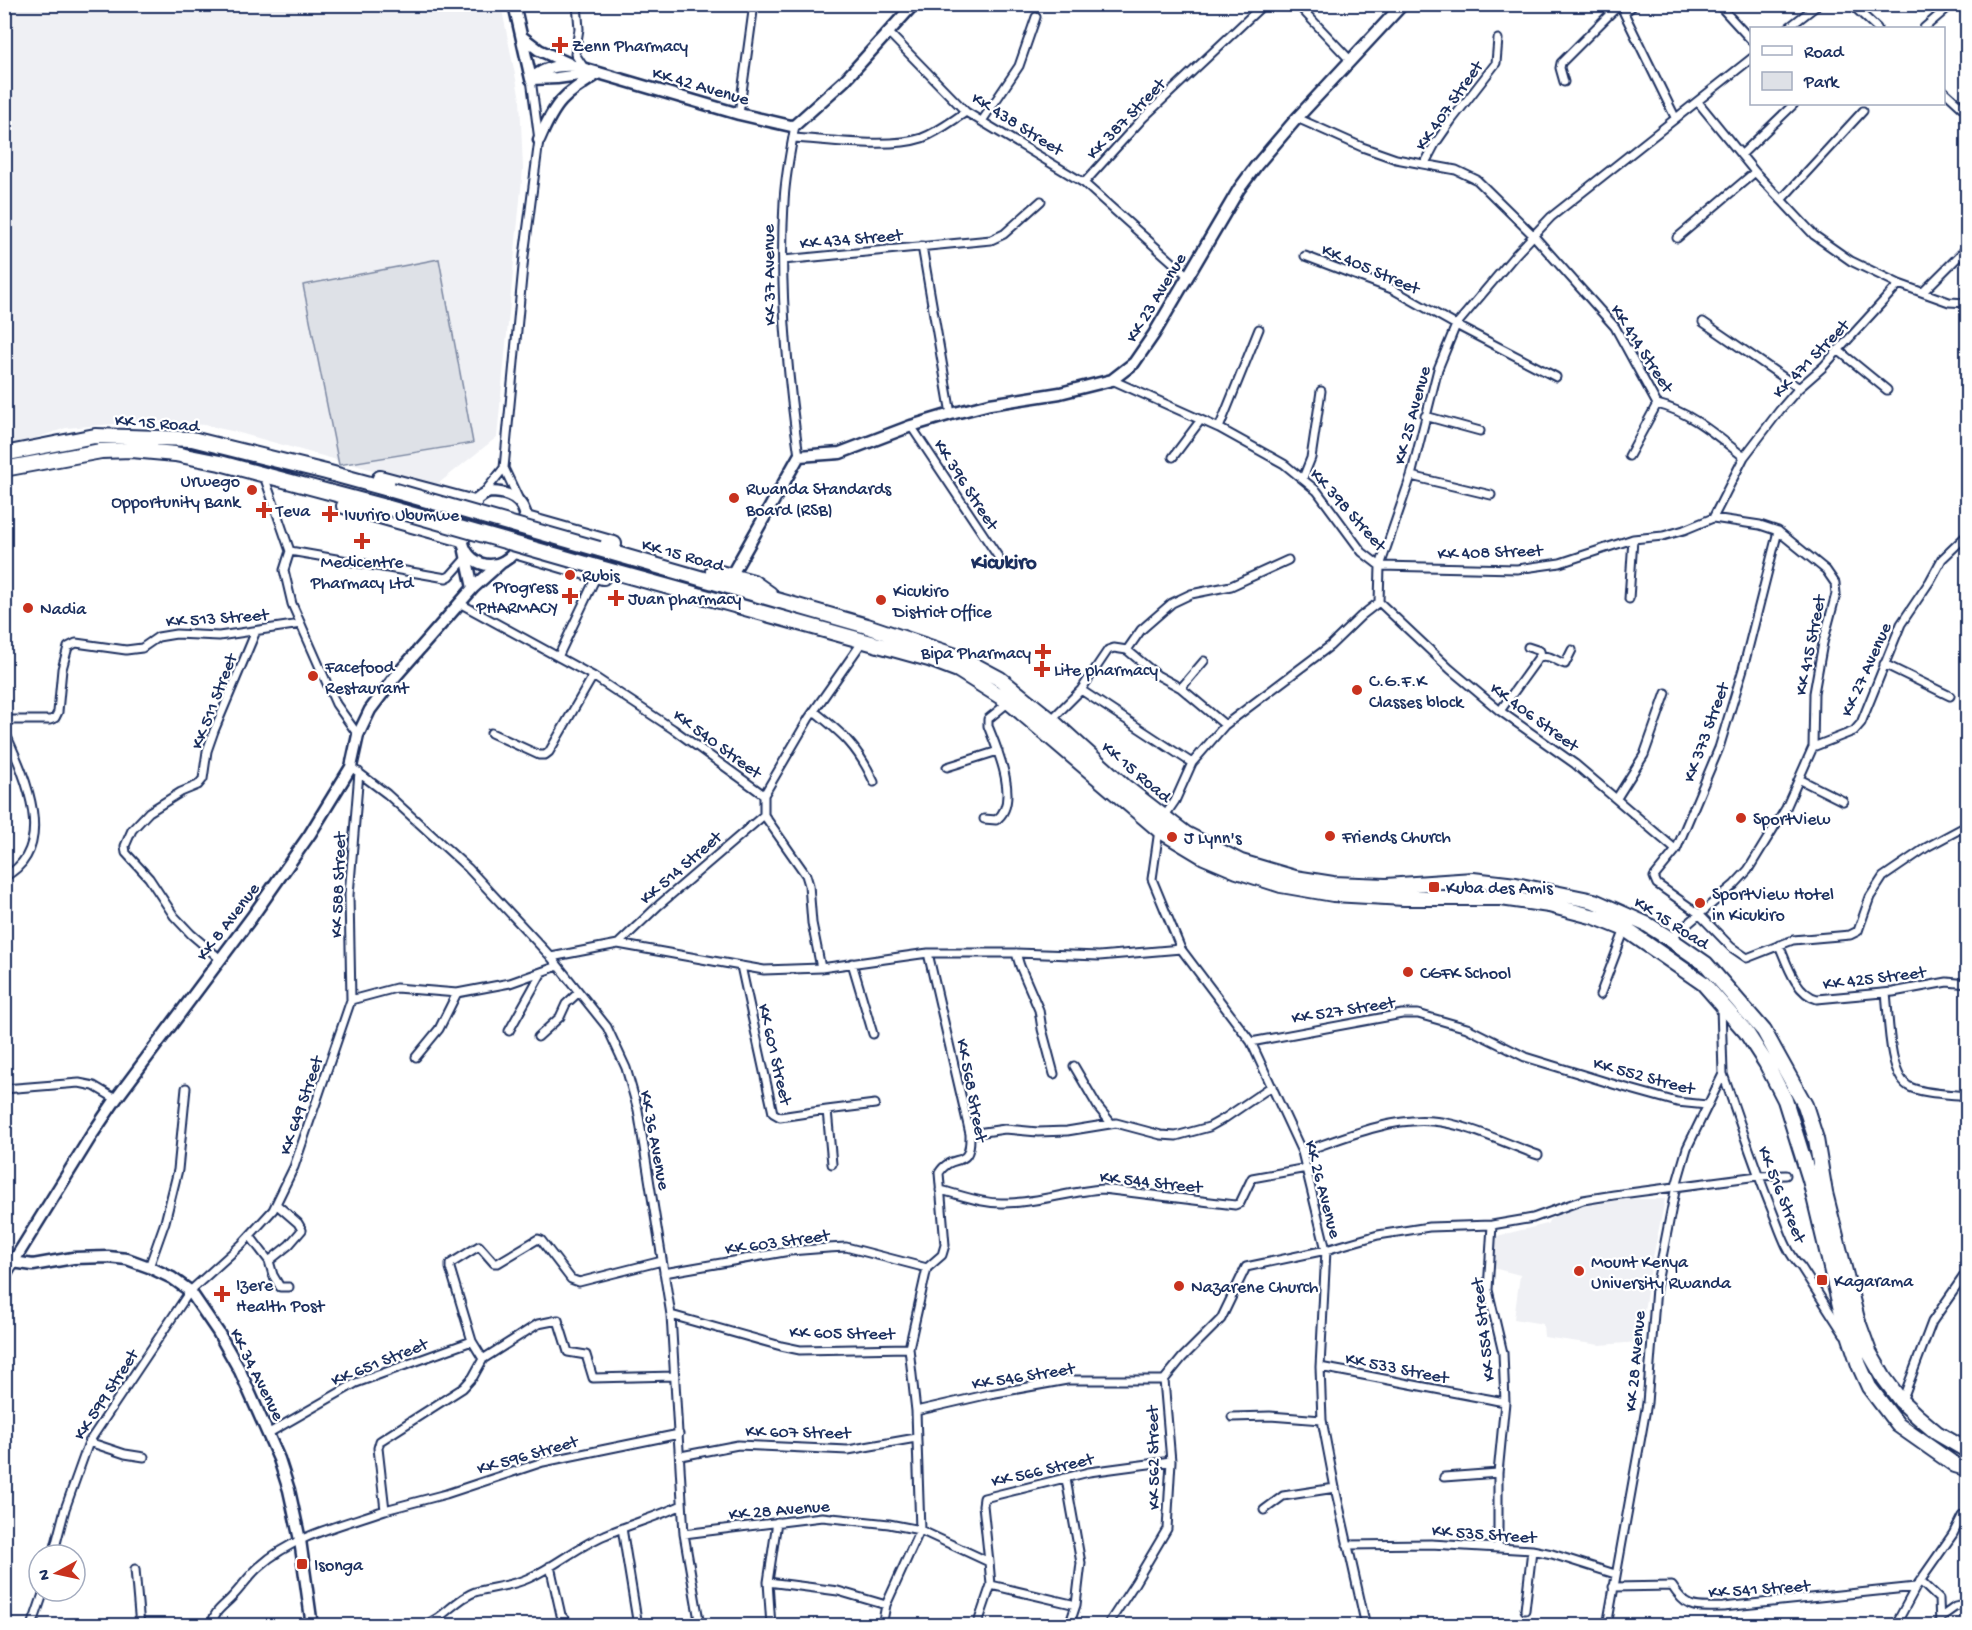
<svg xmlns="http://www.w3.org/2000/svg" width="1972" height="1630" font-family="'Gochi Hand',sans-serif">
<style>
.built{fill:#eff0f4}
.green{fill:#dee1e7;stroke:#7c88a2;stroke-width:1.5}
.lines{fill:none;stroke-linecap:round;stroke-linejoin:round}
.street-casing{stroke:#1b2f5e;stroke-width:11}
.secondary-casing{stroke:#1b2f5e;stroke-width:15}
.highway-casing{stroke:#1b2f5e;stroke-width:18}
.street{stroke:#fff;stroke-width:7}
.secondary{stroke:#fff;stroke-width:10}
.highway{stroke:#fff;stroke-width:14}
.highway-bridge-casing{stroke:#1b2f5e;stroke-width:18;stroke-linecap:butt}
.highway-bridge{stroke:#fff;stroke-width:14}
.poi-dot{fill:#c8321e;stroke:#fff;stroke-width:2}
.labels{text-anchor:middle;stroke-width:4.5;stroke-linejoin:round;paint-order:stroke}
.poi-label{font-size:18px;fill:#1b2f5e;stroke:#fff;text-anchor:start}
.street-label{font-size:18px;fill:#1b2f5e;stroke:#fff}
.quarter-label{font-size:21px;font-weight:bold;fill:#1b2f5e;stroke:#fff}
</style>
<rect width="100%" height="100%" fill="#fff"/>
<filter id="ink" filterUnits="userSpaceOnUse"><feTurbulence type="fractalNoise" baseFrequency=".0167" numOctaves="2"/><feDisplacementMap in="SourceGraphic" scale="12" xChannelSelector="R" yChannelSelector="G"/><feConvolveMatrix kernelMatrix="1 2 1 2 8 2 1 2 1" color-interpolation-filters="sRGB"/></filter>
<g filter="url(#ink)">
<path class="built" d="M5,5H501L520,99L523,169L497,437L434,487L236,432L204,425L151,421L66,428L5,448Z
M1625,1199H1665L1651,1267L1639,1342L1600,1345L1544,1337L1543,1324L1514,1319L1520,1275L1493,1268L1497,1236L1547,1224L1550,1219L1575,1208Z"/>
<path class="green" d="M439,259L473,443L339,465L303,285Z"/>
<g class="lines">
<g class="street-casing">
<path id="street" d="M577,4L579,29L575,54L584,68
M1297,4L1350,60
M1635,4L1624,13L1675,117
M1718,4L1752,41
M1851,4L1877,28
M1788,28L1819,4
M1924,28L1952,4
M889,33L966,112L1084,183
M1564,82L1560,68L1561,63L1618,6
M1944,91L1968,113
M1698,102L1755,172L1814,235L1851,261L1899,284
M739,114L754,4
M1297,118L1362,147L1396,159L1456,170L1477,180L1533,235L1615,327L1657,404C1691,412 1717,436 1744,457
M982,121L1019,66L1036,17
M795,125C791,150 785,176 784,202C779,286 787,373 799,456
M793,138C829,140 889,149 922,138C938,132 953,120 966,112
M1741,155L1794,104
M1425,163L1435,144L1451,121L1496,63L1498,39
M1781,200L1863,111
M1677,238L1755,172
M922,246L951,414
M1305,256L1392,289L1456,325L1556,377
M783,260L991,240L1004,234L1041,201
M1188,276L1084,183L1143,118L1264,4
M1923,292L1968,247
M1703,322L1799,388
M1838,350L1887,390
M1112,380L1219,428L1284,464L1317,491L1362,552L1380,566L1517,569L1560,563L1633,539L1663,536L1684,530L1713,518L1760,525L1778,531L1826,570L1835,583L1836,594L1823,643L1814,693L1813,747
M1425,416L1480,431
M911,426L999,558
M1219,428L1259,329
M1629,456L1657,404
M1173,457L1200,421
M264,476L290,551L446,578L450,576L467,557
M1411,476L1491,495
M1303,478L1311,458L1321,391
M483,494L504,468
M520,502L504,468L524,256L539,140L531,79
M1713,518L1744,457L1780,410L1799,388L1823,367L1899,284L1949,302L1968,303
M1778,531L1743,669L1719,748L1676,850L1654,877L1657,884L1698,913L1731,947L1747,958L1793,940L1850,935L1858,931L1870,897L1883,877L1927,847L1968,825
M290,551L284,570L292,604L336,704L358,735
M1629,599L1633,539
M1379,602L1450,669L1500,711L1575,764L1676,850
M461,604L593,676L673,729L764,795V815L806,875L809,885L812,923L821,968L928,953H1016L1099,956L1181,949
M1528,647L1540,651L1541,656
M1127,650L1141,630L1172,603L1191,594L1231,586L1288,560
M558,657L597,575
M1884,664L1950,696
M1181,688L1204,661
M1081,690L1192,763
M814,711C843,734 858,747 874,782
M1500,711L1539,657C1549,654 1556,661 1565,664L1572,650
M4,720H50L55,718L58,712L62,669L68,647L76,643L126,650L142,648L158,637L176,634L219,636L301,624
M1051,720L1081,690L1108,650L1114,648L1127,650L1157,675L1181,688L1225,725
M4,730C23,772 60,848 4,877
M491,733L539,755H545L549,752L593,676
M351,767L387,794L468,868L551,957L607,1027L626,1068L638,1110L671,1315L684,1534L700,1626
M947,767L998,751
M1799,779L1843,801
M764,795L809,718L863,641
M1617,798L1644,755L1666,693
M1164,817L1175,801L1192,763L1225,725L1330,646L1361,616L1379,602L1380,566L1411,476L1438,369L1456,325L1516,254L1551,217L1752,58
M984,819L996,820C1021,803 997,748 988,726V719L1009,702
M1159,830L1152,879L1181,949L1251,1042L1302,1152L1326,1250L1320,1367L1322,1420L1335,1488L1366,1626
M1670,939L1734,885L1748,870L1786,808L1813,747L1854,731L1861,723L1901,624L1930,581L1942,559L1968,534
M618,944L659,905L764,815
M1779,945C1787,963 1795,993 1817,999L1893,992L1947,982L1968,984
M1016,953L1020,966L1039,1010L1042,1029L1054,1074
M551,957L618,944L741,966L773,1113L780,1117L827,1110L832,1164
M219,958L191,934L174,916L149,878L126,853L125,846L132,830L149,812L181,792L198,785L203,779L207,751L214,731L256,631
M852,963L873,1034
M741,966L764,970L821,968
M1886,993C1889,1015 1888,1073 1908,1086C1921,1094 1952,1094 1968,1096
M1600,995L1625,929
M351,1000L349,895L359,772
M509,1031L542,972
M538,1037L560,1017L566,1004L579,992
M1251,1042L1402,1014H1418L1467,1028L1525,1057L1616,1085L1677,1102L1707,1105
M416,1057L439,1029L457,993L510,983L558,966
M1074,1066L1098,1107L1111,1123
M1723,1074C1739,1120 1754,1166 1772,1210C1780,1230 1786,1252 1801,1267L1844,1334
M4,1089L79,1083L94,1086L116,1099
M827,1110L875,1104
M970,1134L1005,1129L1038,1132L1067,1131L1116,1123L1161,1135L1176,1136L1209,1127L1225,1118L1272,1086
M1302,1152C1340,1139 1391,1117 1432,1121C1468,1124 1504,1143 1538,1155
M940,1190C961,1195 983,1204 1005,1203C1038,1203 1070,1191 1103,1189L1235,1205L1240,1203L1252,1178L1307,1168
M250,1236L269,1261L273,1275L280,1287H289
M269,1261L289,1245L302,1230L298,1223L276,1204
M149,1267L165,1222L178,1170L186,1088
M664,1273L790,1251L828,1248L846,1247L927,1268
M671,1315L781,1346L800,1350L909,1348
M483,1359L472,1341L450,1268V1264L479,1246L494,1263H498L538,1239L541,1240L571,1279L579,1282L662,1261
M1320,1367C1381,1378 1443,1391 1505,1402
M1902,1401L1932,1322L1968,1270
M916,1411L990,1394L1067,1380H1164L1182,1358L1221,1319L1246,1267L1326,1250L1378,1235L1429,1227L1492,1225
M1232,1417L1270,1416L1322,1420
M269,1433L356,1383L472,1341
M89,1442L125,1454L144,1457
M681,1456L738,1445L848,1450L916,1438
M1444,1477L1498,1473
M1066,1479L1081,1563L1076,1605
M385,1510L446,1494L543,1462L679,1434
M1264,1510L1283,1496L1335,1488
M622,1528L638,1626
M684,1534L822,1517L889,1524L920,1530L989,1562L991,1585L1076,1605L1069,1626
M1347,1545L1431,1544L1532,1550L1552,1554L1615,1574
M1498,1548V1473L1505,1402L1503,1353L1488,1290L1492,1225L1533,1218L1583,1200L1614,1195L1758,1176L1786,1175
M53,1555L65,1509L89,1442L190,1291L242,1244L273,1210L294,1167L351,1000L396,988L457,993
M989,1562L983,1505L984,1498L1089,1472L1171,1461
M550,1566L561,1615L571,1626
M135,1569L140,1626
M1920,1581L1939,1599L1940,1626
M768,1582L838,1591L886,1605L920,1530L916,1411L909,1348L927,1268L942,1255L945,1245L939,1173C953,1150 971,1173 970,1134L928,953
M1613,1587L1672,1586C1688,1611 1696,1607 1723,1607L1916,1587
M1525,1610L1532,1550
M1941,1617L1955,1607L1968,1604
M32,1626L44,1591
M212,1626C213,1611 223,1607 232,1597C242,1587 249,1575 260,1566C294,1535 343,1525 385,1510L378,1448L380,1441L463,1388L473,1377L483,1359L538,1324L558,1320L568,1352L586,1355L593,1378L675,1376
M421,1626C443,1620 455,1599 475,1592C493,1587 512,1586 529,1578C556,1566 578,1546 605,1535C630,1524 657,1517 682,1505
M771,1626L768,1582L777,1522
M882,1626L886,1605
M977,1626L991,1585
M1107,1626L1135,1583L1167,1529L1171,1461L1164,1380
M1607,1626L1647,1403L1656,1288L1676,1186L1687,1148L1723,1074L1721,1006
M1895,1626L1916,1587L1953,1534L1962,1516L1968,1512"/>
</g>
<g class="secondary-casing">
<path id="secondary" d="M514,4L531,79
M522,37L539,50L570,64
M531,79C545,67 557,65 575,66L739,114L791,126L795,125L844,81L914,4
M531,79L557,78L593,73
M539,140C556,100 563,96 599,73
M490,492C559,492 515,590 473,559C451,542 465,499 490,492Z
M465,551L473,588
M731,576L799,456L840,453L911,426L951,414L990,404L1060,393L1112,380L1134,363L1154,334L1239,189L1256,166L1297,118L1403,4
M13,1262L33,1265L73,1258L108,1257L127,1259L149,1267L172,1278L190,1291L218,1332L240,1371L279,1459L289,1490L300,1540L312,1626
M4,1277L91,1136L116,1099L252,917L310,834L351,767L358,735L370,710L395,677L473,588L502,562"/>
</g>
<g class="highway-casing">
<path id="highway" d="M4,454L95,436L192,439L326,472L392,490
M4,469L101,451L132,450L175,454L220,463L389,508
M380,478L474,503
M344,506L462,539
M526,519L614,544
M599,549L867,626L959,657L1000,679L1051,720L1124,786L1186,834L1241,862L1295,878L1333,884L1386,886L1473,880L1516,885L1594,901L1648,925L1670,939L1706,964L1764,1031L1805,1105L1816,1139L1825,1193L1857,1319L1869,1352L1884,1378L1901,1401L1917,1416L1937,1433L1968,1451
M515,551L603,577
M593,566L929,659L958,670L1009,702L1159,830L1204,857L1237,871L1281,885L1333,894L1404,898H1501L1549,905L1595,917L1625,929L1703,983L1746,1032L1766,1063L1785,1100L1810,1180L1841,1310L1859,1365L1869,1387L1898,1425L1955,1465L1968,1469
M713,571L753,582L770,594"/>
</g>
<use href="#street" class="street"/>
<use href="#secondary" class="secondary"/>
<use href="#highway" class="highway"/>
<g class="highway-bridge-casing">
<path id="highway-bridge" d="M392,490L599,549
M389,508L593,566"/>
</g>
<use href="#highway-bridge" class="highway-bridge"/>
</g>
</g>
<g class="poi-dot">
<path d="M557 36h6v6h6v6h-6v6h-6v-6h-6v-6h6z"/>
<circle cx="252" cy="490" r="6"/>
<circle cx="734" cy="498" r="6"/>
<path d="M261 501h6v6h6v6h-6v6h-6v-6h-6v-6h6z"/>
<path d="M327 505h6v6h6v6h-6v6h-6v-6h-6v-6h6z"/>
<path d="M359 532h6v6h6v6h-6v6h-6v-6h-6v-6h6z"/>
<circle cx="570" cy="575" r="6"/>
<path d="M567 587h6v6h6v6h-6v6h-6v-6h-6v-6h6z"/>
<path d="M613 589h6v6h6v6h-6v6h-6v-6h-6v-6h6z"/>
<circle cx="881" cy="600" r="6"/>
<circle cx="28" cy="608" r="6"/>
<path d="M1040 643h6v6h6v6h-6v6h-6v-6h-6v-6h6z"/>
<path d="M1039 660h6v6h6v6h-6v6h-6v-6h-6v-6h6z"/>
<circle cx="313" cy="676" r="6"/>
<circle cx="1357" cy="690" r="6"/>
<circle cx="1741" cy="818" r="6"/>
<circle cx="1330" cy="836" r="6"/>
<circle cx="1172" cy="837" r="6"/>
<rect x="1428" y="881" width="12" height="12" rx="3"/>
<circle cx="1700" cy="903" r="6"/>
<circle cx="1408" cy="972" r="6"/>
<circle cx="1579" cy="1271" r="6"/>
<rect x="1816" y="1274" width="12" height="12" rx="3"/>
<circle cx="1179" cy="1286" r="6"/>
<path d="M219 1285h6v6h6v6h-6v6h-6v-6h-6v-6h6z"/>
<rect x="296" y="1558" width="12" height="12" rx="3"/>
</g>
<g class="labels">
<g class="poi-label">
<text x="572" y="51">Zenn Pharmacy</text>
<text x="240" y="486" text-anchor="end">Urwego<tspan x="240" dy="21">Opportunity Bank</tspan></text>
<text x="746" y="494">Rwanda Standards<tspan x="746" dy="21">Board (RSB)</tspan></text>
<text x="276" y="516">Teva</text>
<text x="344" y="520">Ivuriro Ubumwe</text>
<text x="362" y="567" text-anchor="middle">Medicentre<tspan x="362" dy="21">Pharmacy Ltd</tspan></text>
<text x="582" y="581">Rubis</text>
<text x="558" y="592" text-anchor="end">Progress<tspan x="558" dy="21">PHARMACY</tspan></text>
<text x="893" y="596">Kicukiro<tspan x="893" dy="21">District Office</tspan></text>
<text x="628" y="604">Juan pharmacy</text>
<text x="40" y="614">Nadia</text>
<text x="1031" y="658" text-anchor="end">Bipa Pharmacy</text>
<text x="325" y="672">Facefood<tspan x="325" dy="21">Restaurant</tspan></text>
<text x="1054" y="675">Lite pharmacy</text>
<text x="1369" y="686">C.G.F.K<tspan x="1369" dy="21">Classes block</tspan></text>
<text x="1753" y="824">SportView</text>
<text x="1342" y="842">Friends Church</text>
<text x="1184" y="843">J Lynn's</text>
<text x="1446" y="893">Kuba des Amis</text>
<text x="1712" y="899">SportView Hotel<tspan x="1712" dy="21">in Kicukiro</tspan></text>
<text x="1420" y="978">CGFK School</text>
<text x="1591" y="1267">Mount Kenya<tspan x="1591" dy="21">University Rwanda</tspan></text>
<text x="1834" y="1286">Kagarama</text>
<text x="236" y="1290">Izere<tspan x="236" dy="21">Health Post</tspan></text>
<text x="1191" y="1292">Nazarene Church</text>
<text x="314" y="1570">Isonga</text>
</g>
<g class="street-label">
<text transform="translate(701 85) rotate(16)" y="6">KK 42 Avenue</text>
<text transform="translate(1448 105) rotate(-55)" y="6">KK 407 Street</text>
<text transform="translate(1125 118) rotate(-46)" y="6">KK 387 Street</text>
<text transform="translate(1018 123) rotate(32)" y="6">KK 438 Street</text>
<text transform="translate(851 238) rotate(-5)" y="6">KK 434 Street</text>
<text transform="translate(1371 268) rotate(23)" y="6">KK 405 Street</text>
<text transform="translate(768 275) rotate(-91)" y="6">KK 37 Avenue</text>
<text transform="translate(1155 297) rotate(-59)" y="6">KK 23 Avenue</text>
<text transform="translate(1643 348) rotate(57)" y="6">KK 414 Street</text>
<text transform="translate(1810 358) rotate(-46)" y="6">KK 471 Street</text>
<text transform="translate(1411 415) rotate(-75)" y="6">KK 25 Avenue</text>
<text transform="translate(157 422) rotate(4)" y="6">KK 15 Road</text>
<text transform="translate(967 484) rotate(57)" y="6">KK 396 Street</text>
<text transform="translate(1349 509) rotate(48)" y="6">KK 398 Street</text>
<text transform="translate(1490 551) rotate(-2)" y="6">KK 408 Street</text>
<text transform="translate(683 554) rotate(15)" y="6">KK 15 Road</text>
<text transform="translate(217 617) rotate(-4)" y="6">KK 513 Street</text>
<text transform="translate(1809 645) rotate(-79)" y="6">KK 415 Street</text>
<text transform="translate(1865 669) rotate(-66)" y="6">KK 27 Avenue</text>
<text transform="translate(213 701) rotate(-69)" y="6">KK 511 Street</text>
<text transform="translate(1535 716) rotate(36)" y="6">KK 406 Street</text>
<text transform="translate(1705 732) rotate(-70)" y="6">KK 373 Street</text>
<text transform="translate(718 743) rotate(36)" y="6">KK 540 Street</text>
<text transform="translate(1137 771) rotate(40)" y="6">KK 15 Road</text>
<text transform="translate(680 867) rotate(-41)" y="6">KK 514 Street</text>
<text transform="translate(337 885) rotate(-88)" y="6">KK 588 Street</text>
<text transform="translate(227 921) rotate(-53)" y="6">KK 8 Avenue</text>
<text transform="translate(1672 922) rotate(32)" y="6">KK 15 Road</text>
<text transform="translate(1874 977) rotate(-7)" y="6">KK 425 Street</text>
<text transform="translate(1343 1009) rotate(-9)" y="6">KK 527 Street</text>
<text transform="translate(776 1054) rotate(77)" y="6">KK 601 Street</text>
<text transform="translate(1644 1075) rotate(15)" y="6">KK 552 Street</text>
<text transform="translate(973 1090) rotate(79)" y="6">KK 568 Street</text>
<text transform="translate(300 1105) rotate(-71)" y="6">KK 649 Street</text>
<text transform="translate(656 1140) rotate(79)" y="6">KK 36 Avenue</text>
<text transform="translate(1151 1181) rotate(6)" y="6">KK 544 Street</text>
<text transform="translate(1324 1189) rotate(75)" y="6">KK 26 Avenue</text>
<text transform="translate(1783 1194) rotate(68)" y="6">KK 516 Street</text>
<text transform="translate(777 1241) rotate(-8)" y="6">KK 603 Street</text>
<text transform="translate(1482 1330) rotate(-97)" y="6">KK 554 Street</text>
<text transform="translate(842 1332) rotate(1)" y="6">KK 605 Street</text>
<text transform="translate(379 1361) rotate(-22)" y="6">KK 651 Street</text>
<text transform="translate(1634 1361) rotate(-85)" y="6">KK 28 Avenue</text>
<text transform="translate(1397 1367) rotate(11)" y="6">KK 533 Street</text>
<text transform="translate(258 1374) rotate(63)" y="6">KK 34 Avenue</text>
<text transform="translate(1023 1375) rotate(-9)" y="6">KK 546 Street</text>
<text transform="translate(105 1394) rotate(-57)" y="6">KK 599 Street</text>
<text transform="translate(798 1431) rotate(1)" y="6">KK 607 Street</text>
<text transform="translate(527 1454) rotate(-16)" y="6">KK 596 Street</text>
<text transform="translate(1152 1458) rotate(-91)" y="6">KK 562 Street</text>
<text transform="translate(1042 1469) rotate(-13)" y="6">KK 566 Street</text>
<text transform="translate(779 1509) rotate(-5)" y="6">KK 28 Avenue</text>
<text transform="translate(1484 1533) rotate(4)" y="6">KK 535 Street</text>
<text transform="translate(1759 1588) rotate(-4)" y="6">KK 541 Street</text>
</g>
<g class="quarter-label">
<text x="1004" y="568">Kicukiro</text>
</g>
</g>
<rect width="1972" height="1630" fill="none" stroke="#fff" stroke-width="24"/>
<rect x="12" y="12" width="1948" height="1606" fill="none" stroke="#1b2f5e" stroke-width="2" filter="url(#ink)"/>
<rect x="1750" y="27" width="195" height="78" fill="#ffffff" stroke="#a4acbf" stroke-width="1.5"/>
<rect x="1762" y="46" width="30" height="9" fill="#ffffff" stroke="#a4acbf" stroke-width="1.5"/>
<text x="1804" y="57" font-size="18" fill="#1b2f5e">Road</text>
<rect x="1762" y="72" width="30" height="18" fill="#dee1e7" stroke="#a4acbf" stroke-width="1.5"/>
<text x="1804" y="87" font-size="18" fill="#1b2f5e">Park</text>
<g transform="translate(57 1573) rotate(262)"><circle r="28" fill="#ffffff" stroke="#a4acbf" stroke-width="1.5"/>
<path d="M0-4.5L10 22L0 15L-10 22Z" fill="#c8321e"/>
<text y="-9" font-size="16" font-weight="bold" text-anchor="middle" fill="#1b2f5e">N</text>
</g>
</svg>
